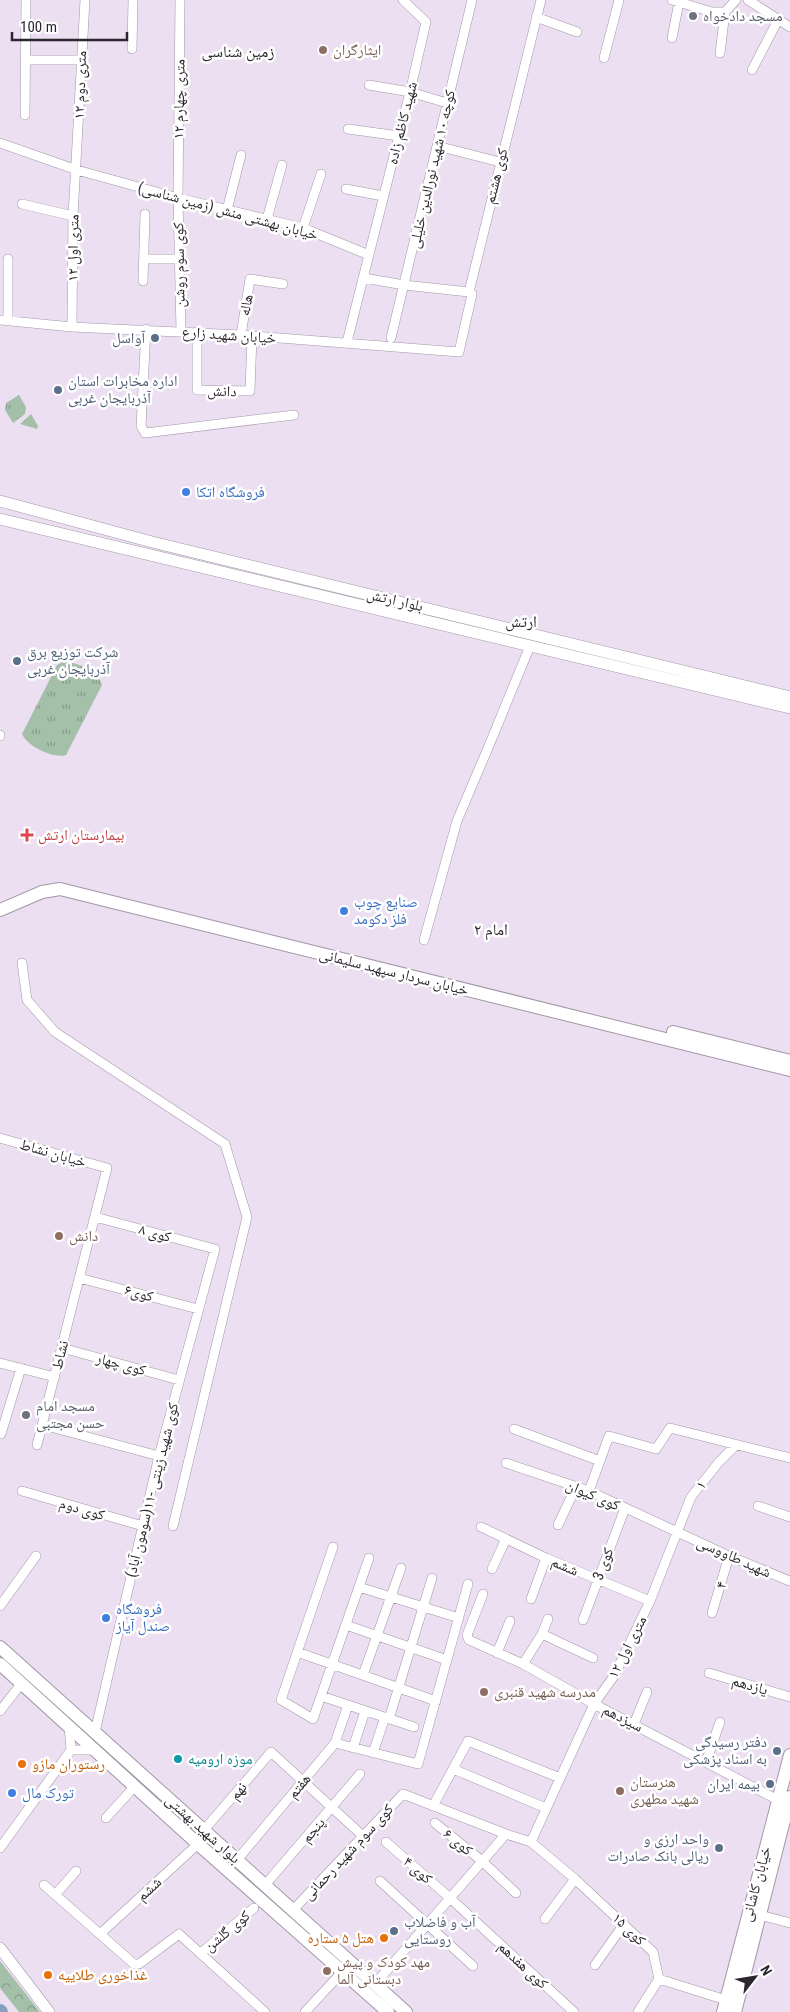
<svg xmlns="http://www.w3.org/2000/svg" width="790" height="2012" font-family="'Roboto Condensed','Noto Naskh Arabic',sans-serif">
<style>
.grass{fill:url(#grass-tufts)}
.park{fill:url(#park-crowns)}
.lines{fill:none;stroke-linecap:round;stroke-linejoin:round}
.river{stroke:#889ebf;stroke-width:14}
.street-casing{stroke:#a396a8;stroke-width:10}
.secondary-casing{stroke:#a396a8;stroke-width:12}
.primary-casing{stroke:#a396a8;stroke-width:14}
.street{stroke:#fff;stroke-width:9}
.secondary{stroke:#fff;stroke-width:11}
.primary{stroke:#fff;stroke-width:12}
.worship-dot{fill:#6b7280;stroke:#fff;stroke-width:2}
.education-dot{fill:#8d6e63;stroke:#fff;stroke-width:2}
.service-dot{fill:#5c6f8a;stroke:#fff;stroke-width:2}
.shop-dot{fill:#3f7fe0;stroke:#fff;stroke-width:2}
.health-dot{fill:#e0444e;stroke:#fff;stroke-width:2}
.culture-dot{fill:#0f9aa8;stroke:#fff;stroke-width:2}
.food-dot{fill:#e8710a;stroke:#fff;stroke-width:2}
.labels{text-anchor:middle;stroke-width:5;stroke-linejoin:round;paint-order:stroke}
.worship-label{font-size:15px;fill:#5b616d;stroke:#fff;text-anchor:start}
.education-label{font-size:15px;fill:#785e54;stroke:#fff;text-anchor:start}
.street-label{font-size:15px;fill:#2c272e;stroke:#fff}
.service-label{font-size:15px;fill:#4e5e75;stroke:#fff;text-anchor:end}
.shop-label{font-size:15px;fill:#366cbe;stroke:#fff;text-anchor:start}
.health-label{font-size:15px;fill:#be3a42;stroke:#fff;text-anchor:start}
.culture-label{font-size:15px;fill:#0d838f;stroke:#fff;text-anchor:start}
.food-label{font-size:15px;fill:#c56008;stroke:#fff;text-anchor:start}
.neighbourhood-label{font-size:16px;fill:#2c272e;stroke:#fff}
</style>
<defs>
<pattern id="grass-tufts" width="24" height="20" patternUnits="userSpaceOnUse" patternTransform="scale(1.25)"><rect width="24" height="20" fill="#a4c0a9"/><path d="M3 7l-1-3M5 7V3M7 7l1-3M15 17l-1-3M17 17v-4M19 17l1-3" fill="none" stroke="#869c8a"/></pattern>
<pattern id="park-crowns" width="20" height="18" patternUnits="userSpaceOnUse" patternTransform="scale(1.25)"><rect width="20" height="18" fill="#a4c0a9"/><path d="M2 6a3 3 0 1 1 6 0M12 15a3 3 0 1 1 6 0" fill="none" stroke="#869c8a"/></pattern>
</defs>
<rect width="100%" height="100%" fill="#eddff2"/>
<path class="grass" d="M19,395L26,407L25,414L13,423L5,410L6,403Z
M31,414L38,426L37,429L20,424Z
M65,661C79,664 98,670 102,685L66,755C53,759 27,746 22,734L57,665Z"/>
<path class="park" d="M0,1961L40,2012H19L0,1988Z"/>
<g class="lines">
<path class="river" d="M0,2011L1,2012"/>
<g class="street-casing">
<path id="street" d="M180,0L178,198L181,331
M672,0L712,12H725L736,0
M748,0L790,27
M536,17L577,32
M672,38L679,2
M132,49L133,0
M720,53L725,12
M604,58L619,0
M26,60H80
M752,70L778,20
M369,85L410,92L447,103
M25,115L26,0
M348,129L399,136
M0,143L77,170L178,198L303,228L369,255
M437,146L500,162
M346,189L383,196
M22,204L73,216
M227,210L241,155
M267,219L282,165
M303,228L321,174
M144,259H178
M364,278L404,285L469,292
M143,281L145,214
M0,320L72,327L241,335L459,352L472,294L469,292L541,0
M8,320V259
M72,327L73,216L85,0
M146,329L141,426L145,433L294,415
M197,332V390L250,391L252,336
M241,335L250,279L283,284
M391,338L472,0
M347,342L410,92L426,22L403,0
M0,735V736
M424,940L457,821L488,748L530,646
M22,963L27,1000L55,1032L225,1144L247,1217L173,1526
M0,1138L107,1168L37,1445
M95,1217L215,1249L159,1456L95,1732
M79,1278L198,1309
M62,1348L179,1380
M0,1363L55,1377
M43,1425L159,1456
M514,1429L600,1461
M1,1434L21,1368
M506,1463L589,1491L729,1556L790,1581
M22,1491L143,1526
M589,1491L609,1436L656,1449L670,1428L790,1458
M758,1506L790,1517
M558,1525L576,1487
M481,1527L546,1558L650,1601
M333,1547L281,1700L313,1719L369,1558
M492,1569L506,1539
M359,1587L459,1618
M483,1594L467,1635L469,1640L523,1664L594,1704L778,1800
M531,1599L546,1558
M0,1606L36,1556
M712,1613L729,1556
M583,1620L625,1508
M346,1625L447,1660
M542,1634L593,1658
M297,1652L436,1701
M497,1653L510,1621
M523,1664L542,1634L548,1619
M709,1673L790,1697
M363,1675L401,1568
M321,1696L414,1727
M0,1711L21,1684
M389,1719L432,1578
M634,1724L647,1692
M69,1726L71,1750H96
M335,1743L418,1764L468,1584
M353,1748L365,1711
M373,1753L385,1717
M706,1762L720,1722
M453,1769L546,1808
M433,1806L468,1741L560,1778
M106,1818L135,1786
M435,1823L482,1861L516,1893
M204,1830L271,1752L363,1836
M386,1842L450,1898L574,2012
M531,1842L594,1704L614,1676L650,1601L691,1497L719,1462L736,1445
M0,1848L71,1750
M237,1860L335,1743L348,1705
M380,1881L473,1966
M44,1885L134,1964H139L179,1934L265,2012
M265,1885L360,1774
M55,1895L76,1871
M293,1910L403,1794L506,1834L531,1842L575,1879L653,1952L659,1979L726,2000
M760,1915L790,1923
M545,1919L575,1879
M100,1934L198,1844
M201,1953L254,1908
M595,1965L624,1924
M375,1984L506,1834
M305,2012L343,1971
M638,2012L659,1979"/>
</g>
<g class="secondary-casing">
<path id="secondary" d="M0,501L152,542L790,697
M0,519L790,708
M0,1948L49,2012"/>
</g>
<g class="primary-casing">
<path id="primary" d="M0,910L42,892L60,889L790,1070
M673,1032L790,1061
M0,1647L406,2012
M0,1664L198,1844L388,2012
M723,2012L790,1755
M735,2012L790,1797"/>
</g>
<use href="#street" class="street"/>
<use href="#secondary" class="secondary"/>
<use href="#primary" class="primary"/>
</g>
<g class="worship-dot">
<circle cx="693" cy="16" r="5"/>
<circle cx="26" cy="1415" r="5"/>
</g>
<g class="education-dot">
<circle cx="323" cy="50" r="5"/>
<circle cx="59" cy="1236" r="5"/>
<circle cx="484" cy="1692" r="5"/>
<circle cx="620" cy="1791" r="5"/>
<circle cx="327" cy="1971" r="5"/>
</g>
<g class="service-dot">
<circle cx="155" cy="338" r="5"/>
<circle cx="58" cy="390" r="5"/>
<circle cx="17" cy="661" r="5"/>
<circle cx="777" cy="1751" r="5"/>
<circle cx="770" cy="1784" r="5"/>
<circle cx="719" cy="1848" r="5"/>
<circle cx="394" cy="1931" r="5"/>
</g>
<g class="shop-dot">
<circle cx="186" cy="492" r="5"/>
<circle cx="344" cy="911" r="5"/>
<circle cx="106" cy="1618" r="5"/>
<circle cx="12" cy="1793" r="5"/>
</g>
<path class="health-dot" d="M24.5 827.5h5v5h5v5h-5v5h-5v-5h-5v-5h5z"/>
<circle class="culture-dot" cx="178" cy="1759" r="5"/>
<g class="food-dot">
<circle cx="22" cy="1764" r="5"/>
<circle cx="384" cy="1938" r="5"/>
<circle cx="48" cy="1975" r="5"/>
</g>
<g class="labels">
<g class="worship-label">
<text x="703" y="21">مسجد دادخواه</text>
<text x="36" y="1411">مسجد امام<tspan x="36" dy="17">حسن مجتبی</tspan></text>
</g>
<g class="education-label">
<text x="333" y="55">ایثارگران</text>
<text x="69" y="1241">دانش</text>
<text x="494" y="1697">مدرسه شهید قنبری</text>
<text x="630" y="1787">هنرستان<tspan x="630" dy="17">شهید مطهری</tspan></text>
<text x="337" y="1967">مهد کودک و پیش<tspan x="337" dy="17">دبستانی آلما</tspan></text>
</g>
<g class="street-label">
<text transform="translate(80 85) rotate(-88)" y="5">۱۲ متری دوم</text>
<text transform="translate(179 99) rotate(-89)" y="5">۱۲ متری چهارم</text>
<text transform="translate(402 123) rotate(-76)" y="5">شهید کاظم زاده</text>
<text transform="translate(432 169) rotate(-77)" y="5">کوچه ۱۰ شهید نورالدین خلیلی</text>
<text transform="translate(496 176) rotate(-76)" y="5">کوی هشتم</text>
<text transform="translate(228 211) rotate(15)" y="5">خیابان بهشتی منش (زمین شناسی)</text>
<text transform="translate(73 248) rotate(-89)" y="5">۱۲ متری اول</text>
<text transform="translate(179 265) rotate(-91)" y="5">کوی سوم روشن</text>
<text transform="translate(246 305) rotate(-80)" y="5">هاله</text>
<text transform="translate(229 335) rotate(4)" y="5">خیابان شهید زارع</text>
<text transform="translate(222 391) rotate(2)" y="5">دانش</text>
<text transform="translate(395 600) rotate(13)" y="5">بلوار ارتش</text>
<text transform="translate(394 972) rotate(14)" y="5">خیابان سردار سپهبد سلیمانی</text>
<text transform="translate(53 1153) rotate(16)" y="5">خیابان نشاط</text>
<text transform="translate(155 1233) rotate(15)" y="5">کوی ۸</text>
<text transform="translate(139 1293) rotate(15)" y="5">کوی۶</text>
<text transform="translate(60 1355) rotate(-76)" y="5">نشاط</text>
<text transform="translate(121 1364) rotate(15)" y="5">کوی چهار</text>
<text transform="translate(701 1485) rotate(-52)" y="5">۱</text>
<text transform="translate(152 1490) rotate(-76)" y="5">کوی شهید زینتی -۱۱(سومون آباد)</text>
<text transform="translate(593 1495) rotate(23)" y="5">کوی کیوان</text>
<text transform="translate(82 1509) rotate(16)" y="5">کوی دوم</text>
<text transform="translate(734 1557) rotate(24)" y="5">شهید طاووسی</text>
<text transform="translate(603 1564) rotate(-69)" y="5">کوی 3</text>
<text transform="translate(565 1566) rotate(23)" y="5">ششم</text>
<text transform="translate(721 1585) rotate(-74)" y="5">۴</text>
<text transform="translate(627 1647) rotate(-63)" y="5">۱۲ متری اول</text>
<text transform="translate(750 1685) rotate(16)" y="5">یازدهم</text>
<text transform="translate(623 1718) rotate(27)" y="5">سیزدهم</text>
<text transform="translate(299 1786) rotate(-50)" y="5">هفتم</text>
<text transform="translate(238 1791) rotate(-50)" y="5">نهم</text>
<text transform="translate(203 1829) rotate(42)" y="5">بلوار شهید بهشتی</text>
<text transform="translate(313 1830) rotate(-49)" y="5">پنجم</text>
<text transform="translate(458 1842) rotate(39)" y="5">کوی ۶</text>
<text transform="translate(348 1852) rotate(-47)" y="5">کوی سوم شهید رحمانی</text>
<text transform="translate(418 1870) rotate(41)" y="5">کوی ۴</text>
<text transform="translate(756 1884) rotate(-75)" y="5">خیابان کاشانی</text>
<text transform="translate(149 1889) rotate(-43)" y="5">ششم</text>
<text transform="translate(629 1929) rotate(44)" y="5">کوی ۱۵</text>
<text transform="translate(227 1931) rotate(-40)" y="5">کوی گلشن</text>
<text transform="translate(523 1965) rotate(43)" y="5">کوی هفدهم</text>
</g>
<g class="service-label">
<text x="145" y="343">آواسل</text>
<text x="68" y="386" text-anchor="start">اداره مخابرات استان<tspan x="68" dy="17">آذربایجان غربی</tspan></text>
<text x="27" y="657" text-anchor="start">شرکت توزیع برق<tspan x="27" dy="17">آذربایجان غربی</tspan></text>
<text x="767" y="1747">دفتر رسیدگی<tspan x="767" dy="17">به اسناد پزشکی</tspan></text>
<text x="760" y="1789">بیمه ایران</text>
<text x="709" y="1844">واحد ارزی و<tspan x="709" dy="17">ریالی بانک صادرات</tspan></text>
<text x="404" y="1927" text-anchor="start">آب و فاضلاب<tspan x="404" dy="17">روستایی</tspan></text>
</g>
<g class="shop-label">
<text x="196" y="497">فروشگاه اتکا</text>
<text x="354" y="907">صنایع چوب<tspan x="354" dy="17">فلز دکومد</tspan></text>
<text x="116" y="1614">فروشگاه<tspan x="116" dy="17">صندل آیاز</tspan></text>
<text x="22" y="1798">تورک مال</text>
</g>
<g class="health-label">
<text x="38" y="840">بیمارستان ارتش</text>
</g>
<g class="culture-label">
<text x="188" y="1764">موزه ارومیه</text>
</g>
<g class="food-label">
<text x="32" y="1769">رستوران مازو</text>
<text x="374" y="1943" text-anchor="end">هتل ۵ ستاره</text>
<text x="58" y="1980">غذاخوری طلاییه</text>
</g>
<g class="neighbourhood-label">
<text x="238" y="57">زمین شناسی</text>
<text x="521" y="627">ارتش</text>
<text x="491" y="935">امام ۲</text>
</g>
</g>
<g transform="translate(755 1977) rotate(59)" stroke="#ffffff" stroke-width="4" paint-order="stroke">
<path d="M0-4L9 19L0 12L-9 19Z" fill="#2c272e"/>
<text y="-8" font-size="14" font-weight="bold" text-anchor="middle" fill="#2c272e">N</text>
</g>
<path d="M12 32v8h115v-8" fill="none" stroke="#2c272e" stroke-width="2.5"/>
<text x="20" y="32" font-size="15" fill="#2c272e" stroke="#ffffff" stroke-width="4" paint-order="stroke">100 m</text>
</svg>
